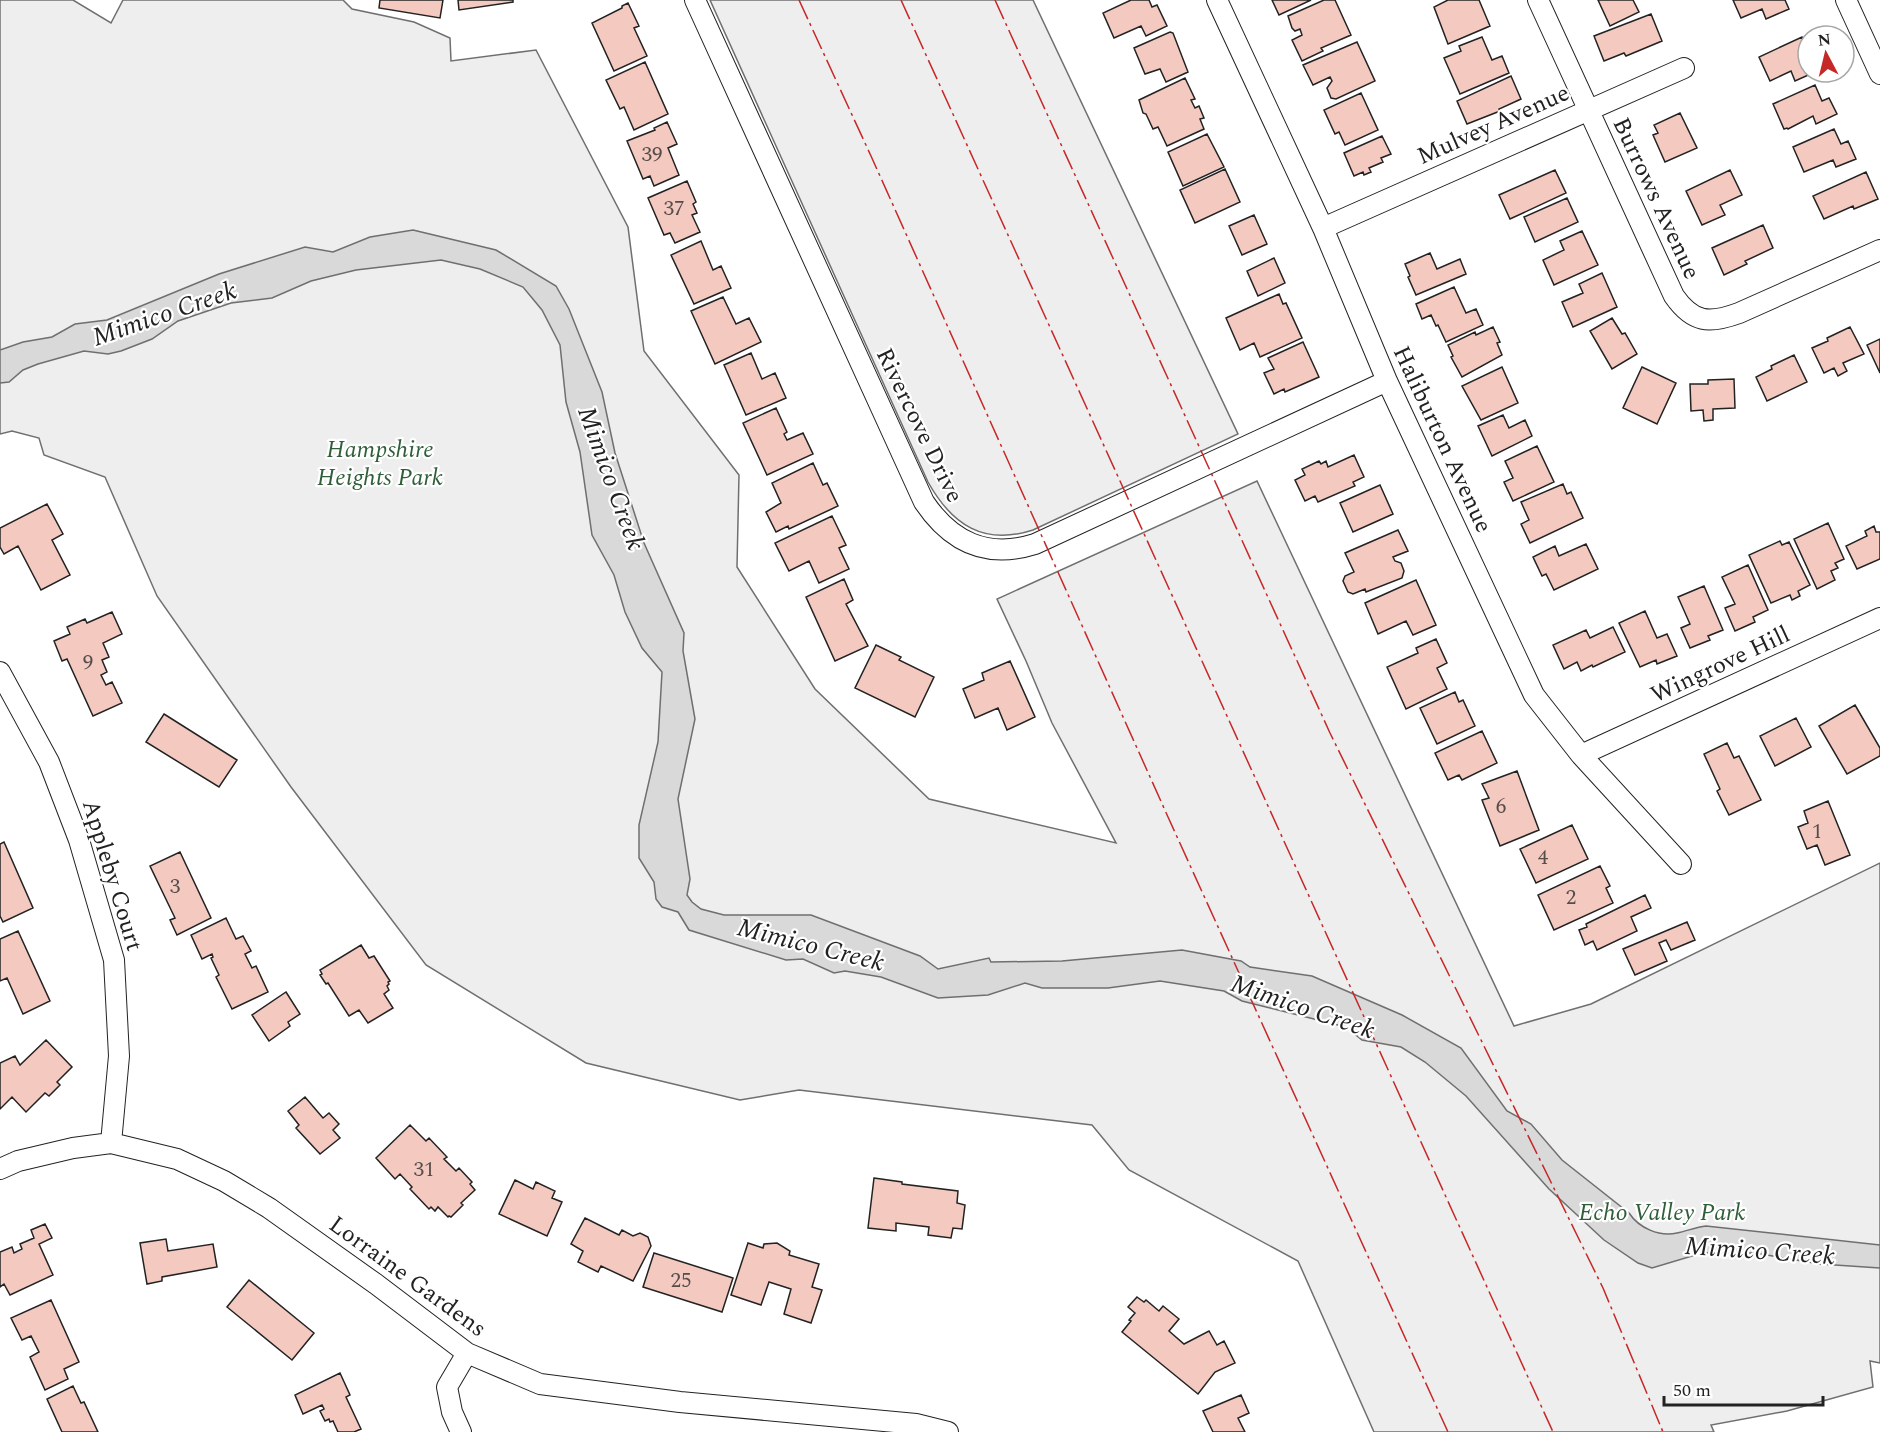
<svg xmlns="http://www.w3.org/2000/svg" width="1880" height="1432" font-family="Spectral,serif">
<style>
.green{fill:#eee;stroke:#6f6f6f;stroke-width:1.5}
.water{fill:#d9d9d9;stroke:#6f6f6f;stroke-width:1.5}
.building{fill:#f3c9c0;stroke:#222;stroke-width:1.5}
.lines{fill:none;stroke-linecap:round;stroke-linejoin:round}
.street-casing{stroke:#222;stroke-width:22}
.street{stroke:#fff;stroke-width:20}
.power{stroke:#c62828;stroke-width:1.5;stroke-dasharray:21 4.5 3 4.5;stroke-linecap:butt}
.labels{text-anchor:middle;stroke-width:4.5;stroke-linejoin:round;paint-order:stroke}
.number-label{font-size:21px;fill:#564c4a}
.street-label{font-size:24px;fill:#222;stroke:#fff}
.park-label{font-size:24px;font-style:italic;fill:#2f5e38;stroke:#fff}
.water-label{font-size:26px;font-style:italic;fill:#222;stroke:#fff}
</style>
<rect width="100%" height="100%" fill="#fff"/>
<path class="green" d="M0,0H73L111,23L123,0H343L352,9L414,22L450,38L451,61L536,50L628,227L644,351L739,475L737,567L815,689L929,799L1116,843L1052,723L1026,661L997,599L1257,481L1514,1026L1591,1004L1880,863V1363L1870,1361L1873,1387L1787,1411L1711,1425L1714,1432H1374L1298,1261L1129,1170L1092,1125L799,1090L740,1100L586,1063L426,965L291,787L157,596L105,477L44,455L39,438L12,431L0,434Z
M710,0H1033L1238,434L1033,530C984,546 952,525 928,482Z"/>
<path class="water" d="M413,230L496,250L556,286L569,309L602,392L615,453L644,543L684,633L683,651L695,719L678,799L690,879L687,895L692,902L701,909L724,915H811L920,956L938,969L989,958L991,962L1062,961L1182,950L1241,961L1250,967L1312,976L1402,1015L1461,1048L1507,1111L1531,1124L1562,1160L1629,1213C1639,1228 1659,1237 1677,1233C1687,1231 1696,1227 1706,1226L1880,1245V1268L1820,1264L1755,1253H1702L1652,1268L1638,1263L1604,1240L1549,1189L1466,1096L1425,1062L1401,1047L1362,1040L1346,1027L1242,1001L1224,991L1160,981L1108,988H1042L1025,983L988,995L938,998L881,977L845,971L834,973L803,959L786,960L689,930L678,912L662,907L656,899L654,882L639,858V825L658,742L662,672L642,648L625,612L614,575L592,535L580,452L566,402L560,345L542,310L523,287L480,269L441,260L356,270L311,281L272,298L231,303L178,321L152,339L121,351L108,354L84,351L38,364L23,370L9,382L0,383V350L23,342L52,337L75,324L107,320L219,274L305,247L333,252L370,237Z"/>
<path class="building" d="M380,0H443L440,18L379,8Z
M458,0H513V2L459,10Z
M1131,0H1149L1152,7L1157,5L1167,26L1146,36L1141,26L1114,38L1103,13Z
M1272,0H1311L1279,15Z
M1324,0H1335L1351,35L1321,48L1323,51L1302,61L1292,40L1302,35L1300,29L1295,31L1292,28L1288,16Z
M1448,0H1479L1490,26L1448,44L1434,7Z
M1598,0H1633L1639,12L1610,26Z
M1733,0H1785L1789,9L1766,19L1762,9L1741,18Z
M628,3L639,26L634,28L647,56L614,71L592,23L622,8V6Z
M1651,14L1662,41L1626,56L1624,53L1604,61L1594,36Z
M1170,32L1173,33L1188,72L1166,82L1160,69L1145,74L1134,48Z
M1482,37L1492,60L1502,56L1509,73L1460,94L1444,58L1461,51L1459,46Z
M1802,37L1808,49V72H1815L1795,81L1791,71L1770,81L1759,57Z
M1357,42L1375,81L1336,99L1331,98L1327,88L1332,81L1330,77L1313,85L1303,65Z
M645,62L668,114L634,130L624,107L620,109L606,80Z
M1511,76L1521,99L1499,109L1500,111L1467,124L1457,101Z
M1185,78L1195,99L1191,100L1195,108L1199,106L1204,118L1200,119L1204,129L1167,146L1158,127L1153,129L1146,114L1143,113L1139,100Z
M1815,85L1822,101L1829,98L1837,114L1816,124L1813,116L1788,129L1787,128L1784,129L1773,104Z
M1361,93L1378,130L1345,145L1339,132L1335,134L1324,110Z
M1680,113L1697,148L1665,162L1653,135L1658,133L1654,125Z
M667,122L677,144L668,148L679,175L654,186L650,176L643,179L627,141L655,130L654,128Z
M1834,129L1841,144L1848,141L1856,159L1836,167L1833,160L1804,172L1793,147Z
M1207,134L1224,167L1183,186L1168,152Z
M1382,136L1391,154L1381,158L1383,162L1369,168L1371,172L1364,175L1363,172L1354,176L1344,153Z
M1225,169L1240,202L1195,223L1180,190Z
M1555,170L1566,193L1510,219L1499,195Z
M1730,170L1742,195L1720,205L1725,215L1702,225L1686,191Z
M1866,172L1878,199L1854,209L1853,206L1824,219L1813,196Z
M687,181L696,202L693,204L697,213L692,215L700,232L675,243L670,233L664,235L648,198Z
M1567,198L1578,222L1535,242L1524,217Z
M1254,215L1267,244L1242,255L1229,226Z
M1763,225L1773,248L1745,261L1747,264L1724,275L1712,248Z
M1582,231L1598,265L1554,285L1543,260L1564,250L1560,241Z
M701,241L713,270L721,266L731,288L694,304L671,255Z
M1430,253L1437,269L1460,259L1466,274L1416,295L1408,277L1410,276L1405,264Z
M1274,258L1285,283L1258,296L1247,271Z
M1602,273L1617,307L1573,327L1562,302L1583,293L1579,284Z
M1454,287L1466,313L1476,309L1483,325L1446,342L1438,325L1436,326L1431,315L1422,319L1416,304Z
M1279,294L1283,304L1286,303L1302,338L1260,357L1254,343L1240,350L1226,318Z
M723,297L736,324L749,318L761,342L715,364L691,311Z
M1612,318L1622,334L1625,333L1637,354L1612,369L1590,331Z
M1493,327L1500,342L1497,343L1502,355L1462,377L1451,357L1453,356L1448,345L1475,332L1476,335Z
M1850,327L1864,354L1843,363L1847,371L1838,376L1834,368L1824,373L1812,348L1828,341L1827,338Z
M1880,339V373L1867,345Z
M1303,342L1319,377L1285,392L1284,389L1274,394L1264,373L1274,369L1268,358Z
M751,353L762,379L775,373L786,398L746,415L724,365Z
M1794,355L1807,382L1767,401L1756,377L1772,369L1771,366Z
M1502,367L1518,403L1481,420L1462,386Z
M1642,367L1676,383L1657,424L1623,408Z
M1734,379L1735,408L1713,409V420L1704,421L1703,410L1691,411L1690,384H1708V380Z
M776,408L787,432L784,434L787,440L803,433L813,454L767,475L743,423Z
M1503,415L1509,428L1525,420L1532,436L1492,456L1478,426Z
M1537,446L1554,482L1513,501L1504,482L1513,478L1505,461Z
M1354,455L1364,477L1353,482L1355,486L1318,502L1315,496L1305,501L1295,480L1305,475L1302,469L1319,461L1321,464L1326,461L1328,467Z
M813,463L823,485L827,483L838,506L789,529L788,526L776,532L766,512L781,503L772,483Z
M1563,484L1567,494L1571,492L1583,518L1530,543L1521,524L1529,520L1521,502Z
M1380,485L1393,514L1353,532L1340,503Z
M47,504L63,534L52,540L70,575L41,590L18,546L4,554L0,547V528Z
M832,516L846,545L839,548L849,569L819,583L809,561L789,571L775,543Z
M1828,523L1844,559L1835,563L1838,568L1831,571L1835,580L1817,589L1794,539Z
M1874,526L1876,532H1880V559L1857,569L1846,546L1867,536L1865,531Z
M1398,530L1408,551L1393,557L1395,561L1401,563L1404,571L1402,578L1366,592L1365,589L1353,594L1348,592L1343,581L1345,576L1354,572L1345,553Z
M1780,541L1782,545L1789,542L1810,585L1798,591L1800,596L1792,600L1790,595L1771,603L1749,555Z
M1586,544L1598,569L1554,590L1546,574L1542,576L1533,557L1555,546L1559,556Z
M1748,565L1768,610L1753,617L1755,622L1735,631L1725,608L1735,604L1722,577Z
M844,579L853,600L846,604L868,646L835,661L806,597Z
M1416,580L1436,625L1413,635L1406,621L1378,634L1365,603Z
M1704,586L1723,630L1708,636L1710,640L1690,648L1681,628L1690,624L1678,597Z
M1645,611L1657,638L1667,634L1677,656L1657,664L1656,660L1640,667L1619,623Z
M112,612L122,634L103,643L109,657L102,660L107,672L101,675L106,685L112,682L122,703L93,716L67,659L62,661L54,641L70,634L67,627L85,619L87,623Z
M1613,627L1625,652L1593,667L1592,665L1581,671L1577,662L1564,669L1553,645L1586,630L1590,638Z
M1436,639L1447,663L1437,668L1447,689L1406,709L1387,667L1418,653L1416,648Z
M876,645L901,657L899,660L934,677L915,717L855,688Z
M1010,661L1035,717L1007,730L998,708L975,718L963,689L984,680L982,673Z
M1455,692L1459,702L1463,700L1475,726L1437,744L1420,708Z
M1855,705L1880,748V756L1847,774L1819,726Z
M164,714L237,760L219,787L146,742Z
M1796,718L1811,747L1775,766L1760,736Z
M1482,731L1497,763L1462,780L1459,775L1448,780L1435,753Z
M1727,743L1734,758L1739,756L1761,800L1729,815L1717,791L1720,789L1704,754Z
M1517,771L1539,830L1500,846L1482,800L1489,798L1482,784Z
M1828,801L1850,855L1825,865L1817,845L1807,849L1798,827L1808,823L1804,811Z
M1572,825L1588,859L1536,883L1520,849Z
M4,842L33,908L3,922L0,916V844Z
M180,852L211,918L177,935L170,920L175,918L150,866Z
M1600,866L1610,886L1606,888L1613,903L1554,930L1538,895Z
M1645,895L1651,908L1631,917L1637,931L1597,950L1593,941L1585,945L1579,930L1587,927L1586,924Z
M226,918L236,939L243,936L251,951L245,954L252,968L256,966L268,992L232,1009L216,977L219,975L211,958L213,957L212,954L202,959L191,935Z
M1687,922L1695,940L1671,950L1666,940L1659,943L1667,961L1635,975L1623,949Z
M18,931L50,1001L23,1014L7,978L0,981V939Z
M361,945L369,958L374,956L390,981L388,982L389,984L387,986L389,990L384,994L393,1008L368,1023L359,1010L349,1016L328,983L326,984L320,975L322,974L320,970Z
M286,992L300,1014L288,1022L290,1026L269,1041L252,1015Z
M46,1040L72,1067L57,1082L60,1085L49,1096L45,1093L26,1112L12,1097L0,1109V1063L15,1056L20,1065Z
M305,1097L323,1118L329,1113L339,1124L333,1130L340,1138L320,1154L296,1128L299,1125L288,1111Z
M410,1125L426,1141L429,1138L447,1157L444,1159L456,1171L459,1168L472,1182L470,1184L475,1190L461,1203L463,1205L451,1217L449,1216L448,1217L438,1207L435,1211L431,1207L429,1209L410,1189L412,1187L400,1174L395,1179L376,1158Z
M874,1178L902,1182V1184L958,1191L957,1203L965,1205L962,1229L953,1228L951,1238L928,1235L929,1227L896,1223V1231L868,1228Z
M515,1180L533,1189L536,1182L555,1191L552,1198L562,1202L547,1236L499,1214Z
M585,1218L619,1235L622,1230L633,1236L640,1233L648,1237L651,1246L633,1281L601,1266L598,1272L578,1262L583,1251L571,1244Z
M45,1224L52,1238L39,1244L53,1275L10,1295L4,1284L0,1287V1252L12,1247L14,1253L22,1249L20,1244L34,1238L31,1230Z
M166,1239L168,1251L213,1244L217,1267L162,1277V1281L147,1284L140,1243Z
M748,1243L763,1248L764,1244L777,1243L790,1251L789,1255L819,1264L812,1287L822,1290L811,1323L784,1314L791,1289L769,1282L761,1305L731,1295Z
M654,1253L733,1278L722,1312L643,1287Z
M249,1280L314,1333L292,1360L227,1307Z
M1137,1297L1144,1302L1146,1300L1159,1311L1163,1306L1179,1319L1169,1331L1184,1344L1209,1331L1217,1345L1224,1341L1235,1363L1215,1372L1198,1394L1122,1332L1131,1321L1129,1320L1135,1313L1128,1307Z
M51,1300L79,1362L64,1369L68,1379L45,1390L30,1357L39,1352L31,1336L22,1340L11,1318Z
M340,1373L350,1395L346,1397L361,1429L354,1432H338L333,1421L330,1422L329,1419L325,1421L320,1411L324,1409L322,1405L303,1414L295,1395Z
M73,1386L81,1403L84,1402L98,1432H62L47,1399Z
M1241,1395L1249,1413L1238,1418L1245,1432H1213L1203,1411Z"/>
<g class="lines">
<g class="street-casing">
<path id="street" d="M695,0L924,502C951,542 987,559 1035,544L1387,381
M1217,0L1323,228L1387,381L1534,695L1581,755L1681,864
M1538,0L1674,296C1693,323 1709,324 1739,313L1880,250
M1846,0L1880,74
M1323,228L1684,68
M0,672L49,762L79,840L114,960L119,1056L111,1143
M1581,755L1880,618
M0,1169L18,1161L73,1148L111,1143L177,1159L224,1181L269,1208L376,1284L467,1353L540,1384L680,1402L916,1424L948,1432
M461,1432L452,1412L447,1387L467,1353"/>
</g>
<use href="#street" class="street"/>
<path class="power" d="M799,0L871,156L1168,817L1448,1432
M901,0L1553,1432
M995,0L1330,733L1603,1288L1663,1432"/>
</g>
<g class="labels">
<g class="number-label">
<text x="652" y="161">39</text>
<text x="674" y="215">37</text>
<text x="88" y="669">9</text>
<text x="1501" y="813">6</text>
<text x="1817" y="838">1</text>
<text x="1543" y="864">4</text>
<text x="175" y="893">3</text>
<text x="1571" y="904">2</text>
<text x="424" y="1176">31</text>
<text x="681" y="1287">25</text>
</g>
<g class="street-label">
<text transform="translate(1493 124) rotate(-24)" y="8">Mulvey Avenue</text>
<text transform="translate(1657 198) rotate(65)" y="8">Burrows Avenue</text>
<text transform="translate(920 425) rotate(64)" y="8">Rivercove Drive</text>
<text transform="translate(1443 439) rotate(65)" y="8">Haliburton Avenue</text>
<text transform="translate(1720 664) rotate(-25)" y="8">Wingrove Hill</text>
<text transform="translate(113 875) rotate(73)" y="8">Appleby Court</text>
<text transform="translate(408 1276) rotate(36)" y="8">Lorraine Gardens</text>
</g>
<g class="park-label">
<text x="380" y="457">Hampshire<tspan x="380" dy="28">Heights Park</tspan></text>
<text x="1662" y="1220">Echo Valley Park</text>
</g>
<g class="water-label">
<text transform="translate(164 313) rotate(-19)" y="9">Mimico Creek</text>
<text transform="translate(612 478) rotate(70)" y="9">Mimico Creek</text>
<text transform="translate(811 944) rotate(14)" y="9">Mimico Creek</text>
<text transform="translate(1303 1006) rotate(19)" y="9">Mimico Creek</text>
<text transform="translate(1760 1250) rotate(4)" y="9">Mimico Creek</text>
</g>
</g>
<g transform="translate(1826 54) rotate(353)"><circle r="28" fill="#ffffff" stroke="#a7a7a7" stroke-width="1.5"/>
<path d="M0-4.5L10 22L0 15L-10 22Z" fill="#c62828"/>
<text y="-9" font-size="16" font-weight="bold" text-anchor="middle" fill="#222222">N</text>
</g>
<path d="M1664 1396v9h159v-9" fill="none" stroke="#222222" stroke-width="3"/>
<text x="1673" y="1396" font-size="18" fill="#222222" stroke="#ffffff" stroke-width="4.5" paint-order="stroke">50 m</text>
</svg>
